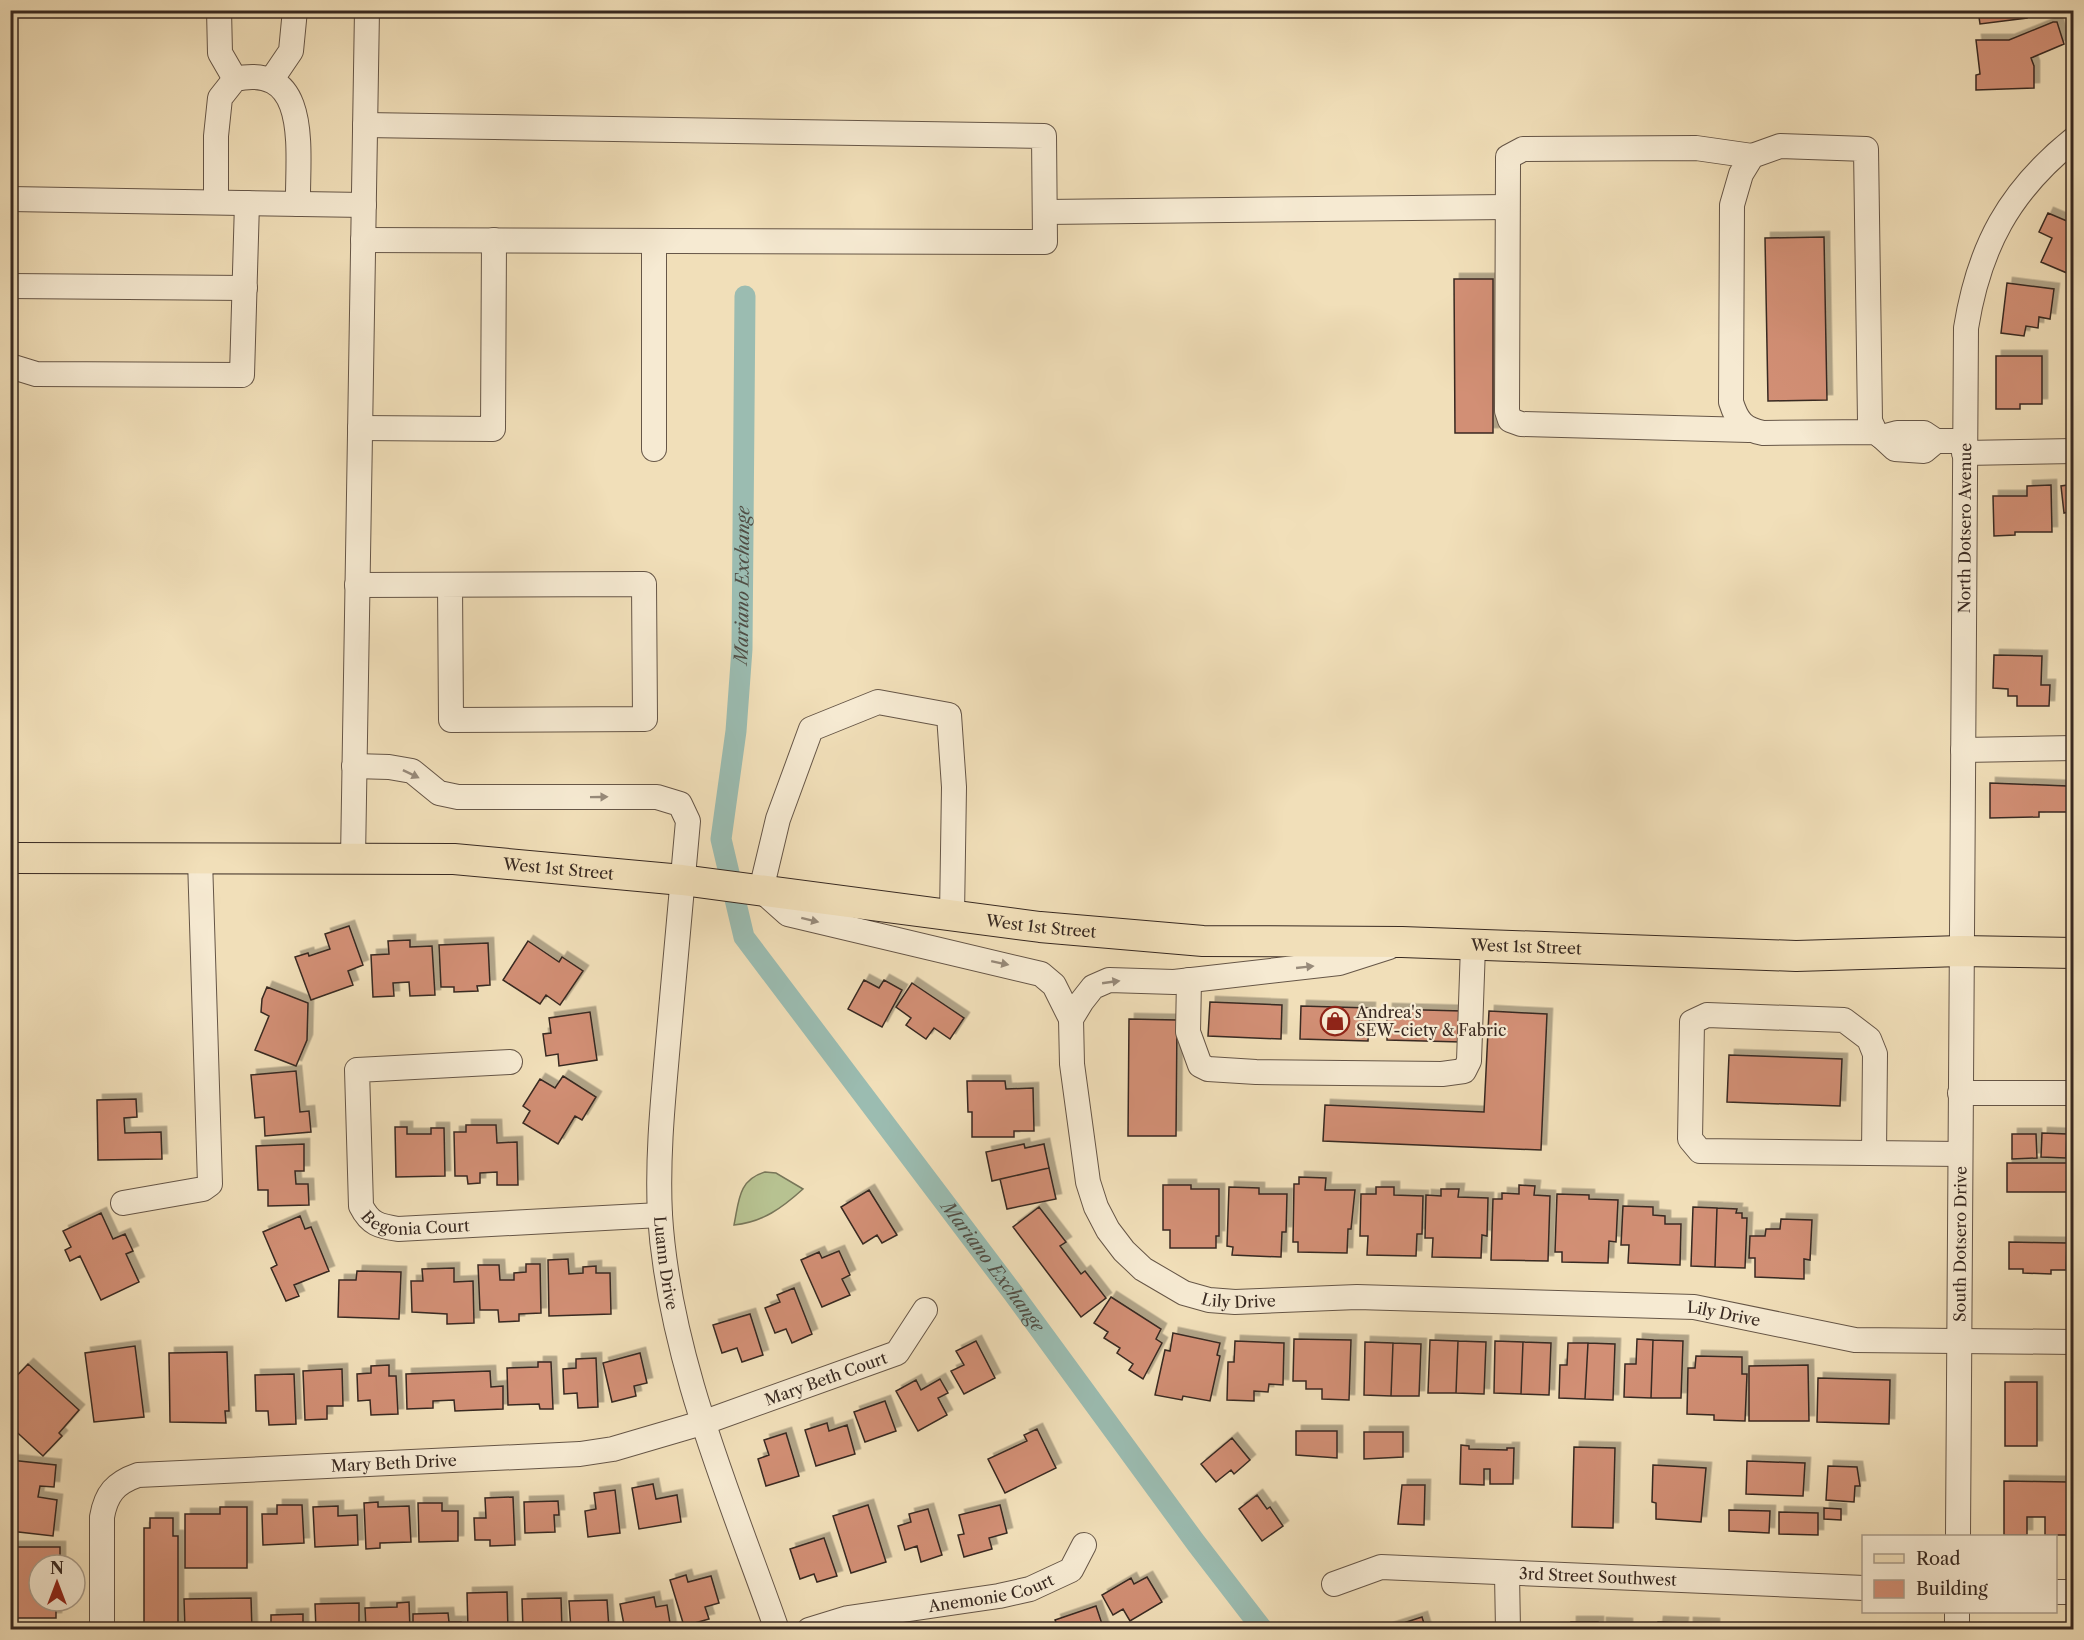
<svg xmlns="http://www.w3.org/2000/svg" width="2084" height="1640" font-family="'Libre Caslon Text',serif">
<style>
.green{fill:#b7c291;stroke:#787659;stroke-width:1.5}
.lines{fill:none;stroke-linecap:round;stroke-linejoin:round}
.canal{stroke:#9bbcb1;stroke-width:21}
.building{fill:#d28f75;stroke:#382921;stroke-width:1.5;filter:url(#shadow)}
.minor-casing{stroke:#665647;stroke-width:26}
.major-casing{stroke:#382921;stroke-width:32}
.minor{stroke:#f6ead2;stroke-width:24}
.major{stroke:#f1dfb9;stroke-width:30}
.oneway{fill:#978a7a}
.labels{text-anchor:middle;stroke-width:4.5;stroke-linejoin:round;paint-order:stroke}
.street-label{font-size:16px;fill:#382921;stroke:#f6ead2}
.poi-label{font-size:16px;fill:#382921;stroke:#f6ead2;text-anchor:start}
.water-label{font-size:18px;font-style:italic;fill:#514e45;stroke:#f6ead2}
</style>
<defs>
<filter id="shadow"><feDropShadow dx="5.5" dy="-5.5" stdDeviation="0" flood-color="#0004"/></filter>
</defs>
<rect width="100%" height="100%" fill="#f1dfb9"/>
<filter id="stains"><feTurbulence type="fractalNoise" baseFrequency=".00333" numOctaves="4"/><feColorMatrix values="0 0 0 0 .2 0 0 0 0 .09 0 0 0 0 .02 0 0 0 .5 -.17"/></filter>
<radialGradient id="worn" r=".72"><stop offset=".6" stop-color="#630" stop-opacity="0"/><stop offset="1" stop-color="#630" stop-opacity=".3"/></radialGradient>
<path class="green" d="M765,1172L776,1173L803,1189C782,1208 763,1222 734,1225C739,1201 738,1180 765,1172Z"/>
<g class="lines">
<g class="canal">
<path id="s1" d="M729,873L721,839L736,731L742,649L745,296"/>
<path id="s2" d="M735,899L744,937L1013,1293L1196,1543L1263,1630"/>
</g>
</g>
<path class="building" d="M1978,10H2026L2027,18L1980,24Z
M2053,22H2057L2064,44L2031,58L2034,66V88L1976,90V75L1980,74L1976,40H2009Z
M2048,213L2074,224V276L2041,262L2052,238L2039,232Z
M1824,237L1827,400L1768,401L1765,238Z
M1454,279H1493V433H1455Z
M2007,283L2054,289L2050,319L2039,317L2038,328L2026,326L2024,336L2001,333Z
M1996,356H2042V404H2020V409H1996Z
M2074,484V513L2073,511L2064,513L2061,486Z
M2051,485L2052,532H2015V535L1994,536L1993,496H2027V486Z
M1994,655L2042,656L2041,685H2050L2049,706H2017V696H2008V689L1993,688Z
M1990,783L2067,786V812H2039V817L1990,818Z
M349,926L363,965L348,971L353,985L311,1000L295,957L308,953L309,956L330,949L325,934Z
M410,940V947L432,946L435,995L410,996L409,982L393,983L394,996L373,997L371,955L389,954L388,941Z
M528,941L559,962L562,957L583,971L560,1005L546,995L540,1004L503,980Z
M488,943L490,985L477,986L478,991L454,992V987H441L439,945Z
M864,980L879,988L884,980L902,990L882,1027L848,1009Z
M912,983L964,1018L950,1039L934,1028L926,1039L906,1025L911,1018L896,1007Z
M267,987L308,1003L307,1040L296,1066L255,1050L269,1016L261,1012L262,999Z
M1210,1002L1282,1005L1281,1039L1208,1036Z
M1301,1006L1370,1008L1368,1041L1300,1039Z
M1387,1009L1462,1011L1461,1042L1387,1040Z
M1489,1011L1547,1014L1541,1150L1323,1141L1325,1105L1484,1112Z
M590,1012L597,1060L559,1066L558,1054L546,1056L543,1034L551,1033L549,1018Z
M1129,1019L1177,1020L1176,1136H1128Z
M1729,1055L1842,1059L1840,1106L1727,1102Z
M296,1071L300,1112L309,1111L311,1132L265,1136L264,1117L255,1118L251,1075Z
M563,1076L596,1097L582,1120L575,1116L558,1144L523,1123L530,1111L523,1106L540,1079L555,1088Z
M967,1081H1005L1006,1089L1033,1088L1034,1131H1014V1137H972V1112H968Z
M136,1099L137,1117L124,1118L125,1133L161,1132L162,1159L98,1160L97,1100Z
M466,1125H496L497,1143L517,1142L518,1185H497V1172L480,1173V1183L468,1184L467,1176H455L454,1132H466Z
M395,1127H407V1134H431V1128H444L445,1176L396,1177Z
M2042,1133L2067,1134L2066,1158L2041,1157Z
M2012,1134H2036L2037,1158L2012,1159Z
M304,1144V1171H295L296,1184H308L309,1205L268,1206V1190H258L256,1146Z
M1024,1144L1025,1148L1044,1144L1049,1168L992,1181L986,1152Z
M2007,1163H2074V1192H2007Z
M1049,1168L1056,1199L1007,1209L1000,1179Z
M1299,1177L1326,1178L1325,1190H1355L1351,1229H1348L1347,1253L1298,1252V1242H1293L1294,1184H1299Z
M1163,1185H1191V1189H1219V1236H1216V1248H1170V1230H1163Z
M1519,1185L1535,1186L1534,1195L1550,1196L1548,1261L1491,1260L1493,1199H1502V1193L1519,1194Z
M1229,1187L1259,1188V1194H1287L1286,1232H1282L1281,1257L1232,1255L1233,1247L1227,1246Z
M1376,1187H1394V1195L1423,1196L1422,1234H1417L1416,1256L1367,1255L1368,1236H1360L1361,1194H1376Z
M1441,1189H1459L1458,1197L1488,1198L1487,1236L1482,1235L1481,1258L1432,1257L1433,1238H1425L1426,1195L1441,1196Z
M869,1190L897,1235L882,1243L877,1235L863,1244L841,1207Z
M1557,1194L1589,1195V1199L1618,1200L1616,1242L1609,1241L1608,1263L1562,1262V1252H1555Z
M1623,1206L1653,1207V1215L1665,1216V1224H1681L1680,1265L1628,1263L1629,1245H1621Z
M1039,1207L1066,1242L1060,1246L1081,1274L1085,1271L1106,1298L1081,1317L1013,1227Z
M1693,1207L1717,1208L1715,1267L1691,1266Z
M1717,1208L1737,1209L1736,1213H1742V1218H1747L1745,1268L1715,1267Z
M101,1213L113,1239L125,1234L133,1251L126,1254L139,1282L101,1300L80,1256L70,1261L65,1250L71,1247L63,1231Z
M300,1216L305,1229L311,1227L329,1271L294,1285L299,1296L286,1301L271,1268L277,1265L263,1232Z
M1781,1219L1812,1220L1810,1260L1804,1259V1279L1755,1277V1258H1749L1750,1236H1765L1766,1229H1780Z
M2009,1242L2067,1243L2066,1270H2051V1274L2023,1273V1269H2009Z
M839,1251L850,1275L842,1279L850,1295L822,1307L801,1260L819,1252L822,1258Z
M568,1259L569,1274L583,1273V1267L596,1266V1273H610L611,1314L549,1316L548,1260Z
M526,1264H540L541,1313L519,1314V1321L499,1322L498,1310H480L478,1265H499L500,1280H514V1273L526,1272Z
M454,1268V1282L473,1281L474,1323L447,1324V1314L412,1312L411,1281H423L422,1269Z
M357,1271L401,1272L399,1319L338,1317L339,1280H356Z
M794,1288L812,1334L792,1343L786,1329L775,1333L765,1308L780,1302L777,1295Z
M1111,1297L1161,1329L1156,1339L1162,1343L1143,1379L1129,1370L1133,1364L1117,1353L1120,1348L1104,1338L1108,1332L1094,1323Z
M750,1314L763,1355L742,1362L737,1348L722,1353L713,1325Z
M1173,1333L1220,1343L1217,1355L1220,1356L1210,1401L1183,1396L1182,1400L1155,1395L1165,1350L1170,1351Z
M1294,1339L1351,1340L1349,1400L1322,1399V1389H1306V1381H1293Z
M1637,1339L1653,1340L1651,1398L1624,1397L1625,1364H1636Z
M1430,1340L1458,1341L1456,1393H1428Z
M1653,1340L1683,1341L1681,1398H1651Z
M976,1341L995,1378L964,1394L951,1371L964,1365L956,1351Z
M1235,1341L1284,1343L1283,1385L1269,1384L1268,1392L1254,1391V1401L1227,1400L1228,1362H1234Z
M1458,1341L1486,1342L1484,1394L1456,1393Z
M1495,1341L1523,1342L1521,1394L1494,1393Z
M1365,1342L1393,1343L1391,1396L1364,1395Z
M1523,1342L1551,1343L1549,1395L1521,1394Z
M1393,1343L1421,1344L1419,1396H1391Z
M1568,1343H1588L1585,1399L1559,1398L1560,1365H1567Z
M1588,1343L1615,1344L1613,1400L1585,1399Z
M135,1346L144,1417L94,1422L85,1353Z
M227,1352L229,1411H225L226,1423L170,1422L169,1353Z
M640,1353L647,1383L634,1386L636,1396L612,1402L603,1363Z
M1696,1356L1742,1357V1374H1747L1745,1421L1714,1420V1415L1687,1414L1688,1368H1695Z
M596,1358L598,1407L578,1408L577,1393L564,1394L563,1369L576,1368V1359Z
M538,1362H551L553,1409H540L539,1404L508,1405L507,1368L538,1367Z
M28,1364L79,1410L59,1433L62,1436L43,1456L10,1426V1383Z
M389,1365V1376H396L398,1414L371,1415L370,1400L358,1401L357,1374L371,1373V1366Z
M1808,1365L1809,1421H1749V1366Z
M342,1369L343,1406H327V1419L305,1420L303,1371Z
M490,1371L491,1387L503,1386V1409L455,1411L454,1400L433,1401V1408L407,1409L406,1374Z
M294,1374L296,1424L269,1425L268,1411H256L255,1375Z
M1818,1378L1890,1380L1889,1424L1817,1422Z
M940,1379L948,1393L938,1398L947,1415L918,1431L896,1391L916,1380L921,1390Z
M2005,1382H2037V1446H2005Z
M885,1401L896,1431L865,1442L854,1412Z
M827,1423L829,1431L847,1425L855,1454L816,1466L805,1430Z
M1037,1429L1056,1468L1005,1493L988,1459L1027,1441L1024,1435Z
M1296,1431H1337V1458L1296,1455Z
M1364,1432H1403V1457L1364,1459Z
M786,1433L799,1476L766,1486L758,1459L769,1455L764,1440Z
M1232,1438L1250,1460L1234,1474L1231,1470L1216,1482L1201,1464Z
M1461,1445L1469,1446V1449L1507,1450V1448H1514L1513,1484H1490V1469H1484V1485L1460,1484Z
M1574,1447L1615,1448L1613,1528L1572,1527Z
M10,1460L56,1465L54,1487L40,1486L38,1497L57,1500L53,1536L10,1531Z
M1747,1461L1805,1463L1803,1496L1746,1494Z
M1653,1465L1706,1468L1701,1522L1656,1519V1503L1652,1502Z
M1828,1466L1857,1467L1860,1486H1855L1854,1502L1826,1500Z
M2004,1481L2068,1482V1535H2045V1517H2027V1535H2004Z
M653,1484L656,1499L677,1495L681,1522L639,1529L632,1488Z
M1402,1485H1425L1424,1525L1398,1524Z
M615,1490L620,1533L588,1537L585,1511L596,1509L594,1493Z
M1257,1495L1267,1509L1270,1507L1283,1526L1262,1541L1239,1509Z
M513,1497L515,1545L490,1546V1540H475L474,1518H486L485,1498Z
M558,1501L559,1515H554L555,1532L525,1533L524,1502Z
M378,1502V1507L409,1506L411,1542L380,1543V1548L366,1549L364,1503Z
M418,1503H442V1511H458V1541L419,1542Z
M277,1505H302L304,1543L263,1545L262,1514H277Z
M868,1505L886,1562L851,1573L833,1516Z
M1000,1505L1007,1533L989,1538L992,1549L964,1557L958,1535L964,1534L959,1515Z
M338,1506V1516L357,1515L358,1545L315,1547L313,1507Z
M220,1507H247V1568H185V1514H220Z
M1824,1508L1841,1509V1520L1824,1519Z
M928,1509L942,1555L921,1562L917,1546L905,1550L898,1526L911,1522L909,1514Z
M1729,1510L1770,1511L1769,1533L1729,1531Z
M1779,1512L1818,1513V1535L1779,1534Z
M150,1518H173V1536H178V1630H144V1528H150Z
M824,1538L837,1576L817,1582L814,1574L800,1579L790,1549Z
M10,1547H60V1565H39V1601H56V1618H10Z
M686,1575L688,1582L711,1576L719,1603L705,1607L709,1619L684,1626L670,1580Z
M1147,1577L1162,1602L1130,1621L1123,1609L1113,1615L1102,1595L1131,1578L1134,1584Z
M507,1592L508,1630H468L467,1593Z
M654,1597L656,1607L667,1605L671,1629L625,1630L620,1604Z
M251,1598L252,1630H185L184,1599Z
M561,1598L562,1630H523L522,1599Z
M607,1600L609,1629L571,1630L569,1601Z
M409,1602L410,1630H366L365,1608L397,1607V1603Z
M359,1603V1630H316L315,1604Z
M1096,1606L1104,1630H1059L1055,1620Z
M448,1613L449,1622H461V1630H413V1614Z
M303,1614V1630H271V1615Z
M1422,1617L1426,1630H1389L1388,1628Z
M1571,1622H1598V1630H1571Z
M1658,1622L1683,1623L1682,1630H1657Z
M1601,1623L1627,1624V1630H1601Z
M1688,1623L1714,1624V1630H1688Z"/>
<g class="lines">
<g class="minor-casing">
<g id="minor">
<path d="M219,10L220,53L235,79"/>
<path d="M272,79L291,51L295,10"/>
<path d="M10,199L364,205"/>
<path d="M216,202V136L220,98L235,79C312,62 297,154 298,204"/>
<path d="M1045,212L1507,207"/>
<path d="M363,240L1045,242L1044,136L365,125"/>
<path d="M654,241V449"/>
<path d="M10,286L245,288"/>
<path d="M10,366L36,374L242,375L247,203"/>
<path d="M360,428L493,429L494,240"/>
<path d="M1749,430L1521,424L1510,420L1507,411L1508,166V157L1523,149L1696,148L1752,156"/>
<path d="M1875,432L1763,433C1743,429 1737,421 1731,402L1732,205L1741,174L1752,156L1780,146L1866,149L1870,421L1875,432L1882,437"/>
<path d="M1936,441L1924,451L1895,449L1882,437L1897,433H1924L1936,441H1964"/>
<path d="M1964,453L2074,451"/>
<path d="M357,585L644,584L645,719L451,720L450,585"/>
<path d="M1963,750L2074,748"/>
<path id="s3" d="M354,766L389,767L412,771L439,793L458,797H657L680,804L688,821C681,895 675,969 668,1043C663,1100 657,1158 660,1215C669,1358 730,1496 777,1630"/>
<path d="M353,859L367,10"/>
<path d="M952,915L954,787L949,715L878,702L811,729L778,819L761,890L788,914L1041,974L1054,985L1071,1019"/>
<path id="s4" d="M1389,947L1339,963L1174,982L1109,980L1093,987L1082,1001L1071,1019L1072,1064L1088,1182L1096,1207L1108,1230L1124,1251L1143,1269L1184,1293L1209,1300L1235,1302L1357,1297L1694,1307L1855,1340L2074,1342"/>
<path d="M1189,980L1188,1032L1200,1065L1208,1069L1256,1072L1442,1074L1464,1071L1469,1061L1473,946"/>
<path id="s5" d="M510,1062L357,1070L361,1206C370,1224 379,1226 398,1229L660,1215"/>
<path d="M1960,1093H2074"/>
<path d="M1874,1153L1875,1054L1869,1039L1844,1020L1707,1015L1692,1022L1690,1139L1700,1151C1787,1152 1874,1153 1960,1154"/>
<path d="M123,1203L203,1189L210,1184L200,859"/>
<path id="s6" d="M1958,1536L1966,328C1979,247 2009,191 2074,139"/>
<path d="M1507,1574L1508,1630"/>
<path id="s7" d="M1334,1584L1381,1567L1864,1588"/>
<path d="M2056,1592H2074"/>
<path id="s8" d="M102,1630V1517C106,1494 115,1483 138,1475L580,1454L613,1449L705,1422L897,1353L925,1310"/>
<path id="s9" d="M809,1630L848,1618L999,1596L1030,1589L1071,1570L1084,1545"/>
<path d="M1957,1630V1612"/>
</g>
</g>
<g class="major-casing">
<g id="major">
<path id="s10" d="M10,858L454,859L682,880L1040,927L1203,941L1402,942L1796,956L1961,951L2074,953"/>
</g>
</g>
<use href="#minor" class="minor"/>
<use href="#major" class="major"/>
</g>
<defs><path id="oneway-solid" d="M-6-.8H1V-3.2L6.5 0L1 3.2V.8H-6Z" transform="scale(1.5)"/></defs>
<g class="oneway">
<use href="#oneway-solid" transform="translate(411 774) rotate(26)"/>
<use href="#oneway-solid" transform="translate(599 797) rotate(-1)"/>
<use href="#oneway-solid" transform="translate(810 920) rotate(14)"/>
<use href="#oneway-solid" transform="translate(1000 963) rotate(12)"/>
<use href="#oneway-solid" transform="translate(1305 967) rotate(-6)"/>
<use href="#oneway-solid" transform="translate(1111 982) rotate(-8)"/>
</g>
<defs>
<g id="shop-ring" transform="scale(1.5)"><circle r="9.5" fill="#f6ead2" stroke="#8f2418" stroke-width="1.5"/><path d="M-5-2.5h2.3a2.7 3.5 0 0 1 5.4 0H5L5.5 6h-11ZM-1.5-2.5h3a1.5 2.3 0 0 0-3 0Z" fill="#8f2418"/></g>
</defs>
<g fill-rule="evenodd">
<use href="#shop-ring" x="1335" y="1021"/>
</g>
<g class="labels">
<g class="street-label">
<text dy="6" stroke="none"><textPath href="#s6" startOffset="1008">North Dotsero Avenue</textPath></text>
<text dy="6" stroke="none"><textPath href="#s10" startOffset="549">West 1st Street</textPath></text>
<text dy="6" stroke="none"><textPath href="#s10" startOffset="1035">West 1st Street</textPath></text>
<text dy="6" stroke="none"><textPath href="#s10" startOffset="1521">West 1st Street</textPath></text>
<text dy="6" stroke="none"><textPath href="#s5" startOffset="352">Begonia Court</textPath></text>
<text dy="6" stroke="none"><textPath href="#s6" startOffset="292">South Dotsero Drive</textPath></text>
<text dy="6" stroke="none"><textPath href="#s3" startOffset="798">Luann Drive</textPath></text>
<text dy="6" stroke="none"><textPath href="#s4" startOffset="712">Lily Drive</textPath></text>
<text dy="6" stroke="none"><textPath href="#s4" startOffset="1198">Lily Drive</textPath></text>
<text dy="6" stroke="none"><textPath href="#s8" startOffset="872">Mary Beth Court</textPath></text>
<text dy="6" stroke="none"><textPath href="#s8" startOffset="428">Mary Beth Drive</textPath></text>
<text dy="6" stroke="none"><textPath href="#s7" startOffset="267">3rd Street Southwest</textPath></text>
<text dy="6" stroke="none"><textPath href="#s9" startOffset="186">Anemonie Court</textPath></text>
</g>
<g class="poi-label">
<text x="1356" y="1018">Andrea's<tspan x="1356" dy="18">SEW-ciety &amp; Fabric</tspan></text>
</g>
<g class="water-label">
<text dy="6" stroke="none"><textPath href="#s1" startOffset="290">Mariano Exchange</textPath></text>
<text dy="6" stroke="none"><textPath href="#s2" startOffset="452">Mariano Exchange</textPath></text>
</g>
</g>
<rect width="2084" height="1640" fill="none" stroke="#f1dfb9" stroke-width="36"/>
<rect x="12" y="12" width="2060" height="1616" fill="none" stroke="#382921" stroke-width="3"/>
<rect x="18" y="18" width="2048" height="1604" fill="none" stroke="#382921" stroke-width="1.5"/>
<rect x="1862" y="1535" width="195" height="78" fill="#f6ead2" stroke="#aa9d8b" stroke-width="1.5"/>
<rect x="1874" y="1554" width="30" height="9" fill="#f1dfb9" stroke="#aa9d8b" stroke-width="1.5"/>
<text x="1916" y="1565" font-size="18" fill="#382921">Road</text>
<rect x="1874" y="1580" width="30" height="18" fill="#d28f75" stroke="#aa9d8b" stroke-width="1.5"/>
<text x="1916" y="1595" font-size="18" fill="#382921">Building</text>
<g transform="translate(57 1583)"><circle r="28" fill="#f6ead2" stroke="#aa9d8b" stroke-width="1.5"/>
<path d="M0-4.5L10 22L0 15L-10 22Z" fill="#8f2418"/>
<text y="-9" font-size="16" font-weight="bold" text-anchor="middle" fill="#382921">N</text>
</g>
<rect width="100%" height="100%" filter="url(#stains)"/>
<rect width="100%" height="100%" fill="url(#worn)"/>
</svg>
